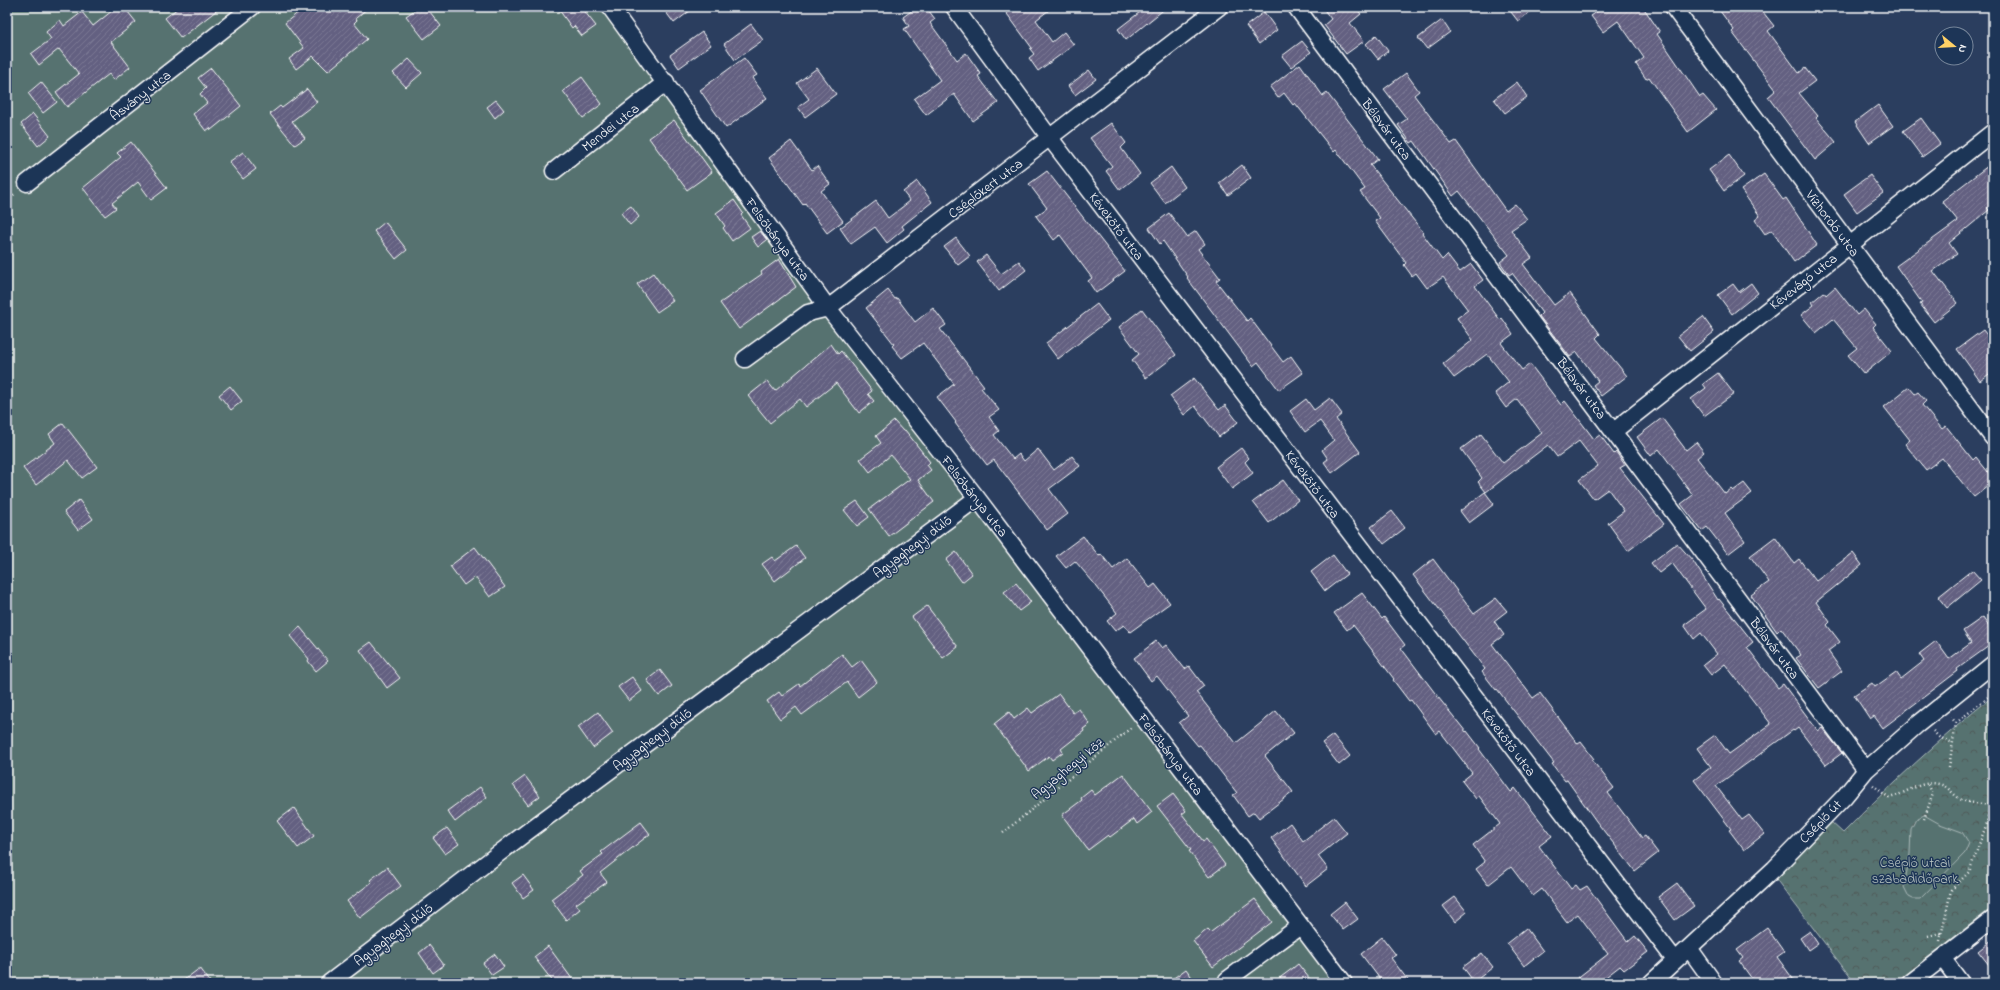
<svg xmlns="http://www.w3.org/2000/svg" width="2000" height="990" font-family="'Indie Flower',sans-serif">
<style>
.park{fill:url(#park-crowns);stroke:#aab8b8}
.garden{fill:#567270;stroke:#aab8b8}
.building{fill:url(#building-hatch);stroke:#fff}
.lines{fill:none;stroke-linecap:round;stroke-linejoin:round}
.minor-casing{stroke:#fff;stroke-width:19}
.path{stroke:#fff;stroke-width:2.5;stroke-dasharray:1 3;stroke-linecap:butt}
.minor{stroke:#1d3557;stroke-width:16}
.labels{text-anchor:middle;stroke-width:3;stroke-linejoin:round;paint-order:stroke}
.street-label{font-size:14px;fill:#fff;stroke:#1d3557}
.park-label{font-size:14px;fill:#b3c0bf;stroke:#1d3557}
</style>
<defs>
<pattern id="park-crowns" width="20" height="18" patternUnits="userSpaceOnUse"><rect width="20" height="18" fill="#567270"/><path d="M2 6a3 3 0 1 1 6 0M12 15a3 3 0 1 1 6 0" fill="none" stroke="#505b5a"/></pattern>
<pattern id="building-hatch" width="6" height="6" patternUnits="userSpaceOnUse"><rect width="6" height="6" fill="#636081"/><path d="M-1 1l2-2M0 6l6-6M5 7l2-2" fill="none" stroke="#7a7894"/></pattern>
</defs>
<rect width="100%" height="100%" fill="#2b3e5f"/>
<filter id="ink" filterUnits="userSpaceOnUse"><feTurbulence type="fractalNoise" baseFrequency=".025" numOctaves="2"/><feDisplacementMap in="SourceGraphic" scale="8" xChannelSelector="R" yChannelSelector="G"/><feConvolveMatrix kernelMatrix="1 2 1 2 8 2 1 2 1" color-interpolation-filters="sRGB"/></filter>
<g filter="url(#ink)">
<path class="park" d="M1993,696V907L1895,983H1855L1775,878L1831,822L1843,833C1891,784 1940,739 1993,696Z"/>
<path class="garden" d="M7,7H610L1344,983H7Z
M1924,815L1940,824L1962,832L1969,843L1965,853L1920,899H1913L1909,897L1904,887L1910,854L1911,829L1916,819Z"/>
<path class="building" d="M117,7H124L136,22L111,42L130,67L114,80L109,74L67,107L56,92L79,74L59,49L39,65L31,54L51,39L46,32L60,20L64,26L82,12L93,26Z
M179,7H221L181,38L165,18Z
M305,7H369L356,18L357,20L354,23L367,39L328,71L313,56L296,69L289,59L304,48L285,23Z
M419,7H426L441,26L424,39L406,16Z
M557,7H581L596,26L582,36L574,26L572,28Z
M662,7H695L674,23Z
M917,7H926L935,19L930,23L957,60L966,53L981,74L978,76L998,103L973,121L954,94L926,115L914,99L940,80L904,29L909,26L903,17Z
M1002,7H1053L1036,20L1052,42L1064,32L1074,45L1038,71L1029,58L1034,54L1030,49L1032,48Z
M1136,7H1167L1126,40L1118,29L1140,12Z
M1322,7H1355L1361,14L1350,23L1364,41L1346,54L1324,25L1331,19Z
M1507,7H1537L1518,21Z
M1604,7H1643L1660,32L1657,34L1700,97L1703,95L1716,110L1688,132L1649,77L1646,79L1636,64L1644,58L1618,21L1603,32L1591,16Z
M1717,7H1759L1774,26L1768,31L1799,73L1805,68L1815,81L1799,93L1818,116L1816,118L1836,142L1815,160L1768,97L1776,90L1732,32L1734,30Z
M1264,12L1277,30L1259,44L1246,26Z
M1442,20L1450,32L1427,49L1418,38Z
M751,24L763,40L735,60L724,44Z
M702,32L711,45L679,68L670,55Z
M1376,35L1388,51L1378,59L1366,44Z
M1302,41L1311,52L1291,67L1282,56Z
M744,58L757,75L752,78L767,98L726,128L700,90Z
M409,59L422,73L406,87L393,73Z
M1300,64L1323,96L1327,93L1378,159L1370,165L1423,232L1422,233L1442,260L1447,255L1460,272L1471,264L1483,280L1475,286L1500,320L1502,318L1513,334L1501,343L1522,370L1530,364L1561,405L1565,401L1594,439L1600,435L1614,454L1616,452L1625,465L1620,468L1664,524L1628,551L1608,523L1624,511L1608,489L1594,499L1579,480L1598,466L1579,441L1557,457L1548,445L1486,492L1478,482L1482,478L1461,449L1481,434L1503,463L1542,433L1517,399L1506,408L1495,393L1509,382L1487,354L1454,378L1443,364L1473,340L1457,318L1468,310L1443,277L1427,288L1416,273L1412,276L1404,265L1406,263L1375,221L1380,218L1360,192L1365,189L1336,150L1334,152L1295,103L1293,105L1284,93L1278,98L1270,87Z
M211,68L241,106L211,130L210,128L206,131L193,114L207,103L200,94L206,88L198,78Z
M817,68L836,94L805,117L798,107L809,99L797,83Z
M1089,70L1096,79L1075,95L1068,86Z
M1406,73L1419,91L1414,95L1451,144L1456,141L1506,211L1515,204L1527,219L1511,230L1532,258L1523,264L1554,305L1570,293L1600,334L1596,338L1627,376L1601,396L1593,385L1598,381L1577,352L1570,357L1539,316L1542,313L1512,273L1509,275L1500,262L1509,255L1459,191L1453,196L1414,141L1411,143L1398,125L1407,119L1384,89Z
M582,77L602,104L583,118L563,91Z
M41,82L57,102L43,113L28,93Z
M1517,82L1527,97L1505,113L1494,99Z
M307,89L317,102L292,121L305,138L295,145L270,114L280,106L282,108Z
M496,100L504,110L495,118L487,107Z
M1878,105L1893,126L1869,143L1855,122Z
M33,114L50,136L38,146L21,124Z
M1921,118L1940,144L1922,157L1903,131Z
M674,120L712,172L687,190L649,138Z
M1111,123L1126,143L1121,148L1140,174L1120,190L1106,171L1112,166L1090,138Z
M791,141L812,170L817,166L830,184L821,191L843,221L827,233L805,203L803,205L769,158Z
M131,142L167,188L151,200L138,182L112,203L116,208L105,216L83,188L121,157L117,153Z
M243,152L256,169L243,179L229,162Z
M1729,155L1744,176L1724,191L1709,170Z
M1993,162V203L1987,208L1989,210L1949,243L1957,254L1933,271L1958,303L1934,322L1920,304L1922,303L1896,266L1958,221L1942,201Z
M1242,165L1251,178L1228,195L1219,183Z
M1171,167L1185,187L1165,203L1150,183Z
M1047,171L1125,271L1096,293L1088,281L1092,278L1060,235L1054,240L1036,216L1047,208L1029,184Z
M1764,174L1783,200L1786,198L1817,245L1794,262L1772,230L1765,234L1755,220L1760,216L1741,190Z
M1870,175L1883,193L1857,212L1844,194Z
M917,181L932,202L902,226L904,229L887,243L875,227L851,244L840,228L876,201L888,218L910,201L903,192Z
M734,200L743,213L741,215L750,228L732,241L723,228L725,226L716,213Z
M631,206L639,217L630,225L621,213Z
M1169,213L1187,237L1196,231L1205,244L1198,249L1220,278L1216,281L1247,321L1250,318L1283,362L1291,356L1303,373L1279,390L1258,362L1253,366L1187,278L1188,277L1163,241L1160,244L1149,228Z
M385,222L407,250L396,259L374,231Z
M760,231L767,240L758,247L751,237Z
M956,238L970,256L958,265L944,247Z
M986,255L1001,274L1019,261L1026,270L999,291L977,262Z
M779,259L796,287L739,329L720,303L762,274L761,272Z
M653,273L673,301L657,312L637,284Z
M1751,283L1758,293L1732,314L1718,295L1733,284L1739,292Z
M1835,287L1857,315L1864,309L1876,324L1873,327L1892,351L1864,374L1848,355L1857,348L1833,319L1816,333L1801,315L1814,305L1812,302L1824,292L1826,295Z
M888,290L895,299L897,298L915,322L933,308L946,325L940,329L984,386L981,388L999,410L989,417L999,431L994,435L1013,459L1019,454L1024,461L1038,449L1054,470L1072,456L1080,466L1049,489L1068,514L1047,530L994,460L987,465L955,423L956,422L937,397L954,384L923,343L902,358L892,346L894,344L866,308Z
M1097,304L1109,320L1058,359L1046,343Z
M1142,309L1176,355L1146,378L1132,360L1139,354L1119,327Z
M1703,317L1714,332L1690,351L1678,336Z
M1983,330L1993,343V371L1980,381L1957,349Z
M831,344L838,354L841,351L872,391L868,394L874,401L859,413L836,383L806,407L800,399L770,423L748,396L767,381L775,391Z
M1718,373L1734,394L1704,416L1691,399L1706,388L1703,384Z
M1194,378L1219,410L1225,405L1238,422L1219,437L1195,406L1184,415L1170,396Z
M230,386L242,401L231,410L219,395Z
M1909,387L1915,394L1918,392L1926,401L1922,405L1942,429L1946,426L1973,460L1976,457L1993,478V482L1974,497L1942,458L1926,470L1905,444L1910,440L1884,407Z
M1330,398L1342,414L1336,419L1360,452L1332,473L1324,462L1328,459L1322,450L1334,440L1320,421L1305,432L1290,411L1306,399L1314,410Z
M1662,418L1686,450L1696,442L1704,452L1697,458L1725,494L1731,489L1733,491L1744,483L1752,493L1725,513L1745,541L1728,554L1707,527L1702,531L1681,504L1693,495L1659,449L1651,456L1637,437Z
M894,421L903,431L905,430L930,462L927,465L931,470L918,480L934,502L889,536L869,509L910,479L891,455L870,472L860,459L881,443L876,436Z
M63,423L97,467L82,478L68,460L36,485L23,468L55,443L49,434Z
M1241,448L1249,458L1245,462L1253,473L1232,489L1216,467Z
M1283,480L1298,500L1269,523L1253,502Z
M1485,492L1494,504L1469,523L1460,511Z
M79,500L93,519L78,530L64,512Z
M857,501L869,517L857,526L844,510Z
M1392,511L1405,528L1384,544L1371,527Z
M1083,536L1099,556L1101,554L1113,569L1127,558L1150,588L1155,584L1170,603L1130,632L1124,625L1115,631L1107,621L1117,613L1093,582L1075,561L1066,568L1056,556Z
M1775,537L1794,563L1799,559L1816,581L1853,553L1862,565L1816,602L1830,622L1827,625L1840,642L1828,651L1842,671L1819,688L1796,658L1801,655L1781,628L1777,632L1751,595L1769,582L1750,556Z
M1677,543L1693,561L1718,600L1719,599L1753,642L1747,647L1778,688L1783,684L1818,731L1822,728L1842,753L1826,765L1798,728L1794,731L1793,730L1716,786L1742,820L1749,815L1764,834L1744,850L1729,830L1731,829L1694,780L1711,767L1697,748L1715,735L1729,754L1771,724L1725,664L1711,675L1703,665L1717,654L1701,633L1694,639L1684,625L1706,609L1672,563L1659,573L1651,563Z
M796,546L805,558L775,581L762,564L772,557L775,561Z
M475,547L505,587L490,597L475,577L464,585L450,566Z
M956,552L972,574L962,582L946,560Z
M1333,555L1347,574L1325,591L1311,572Z
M1433,559L1474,614L1496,598L1507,611L1494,621L1504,635L1492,644L1533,698L1540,693L1578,744L1581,742L1594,759L1592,760L1614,788L1608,793L1642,838L1645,836L1658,853L1635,871L1596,821L1567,780L1565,781L1552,764L1554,763L1497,689L1496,690L1482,672L1485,669L1413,575Z
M1972,570L1981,580L1947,608L1938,597Z
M1016,583L1031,602L1019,611L1004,592Z
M1362,593L1382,619L1384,617L1405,645L1401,648L1438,697L1466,732L1467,731L1480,748L1479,749L1511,792L1515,788L1552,836L1539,846L1571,889L1576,885L1580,890L1587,886L1628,942L1635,936L1648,952L1624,970L1620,966L1598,983H1571L1608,954L1578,914L1567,922L1542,889L1533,896L1511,867L1488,885L1476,869L1485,862L1473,845L1500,824L1479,796L1476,799L1462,781L1472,773L1440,731L1436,734L1411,700L1409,701L1393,680L1394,679L1353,625L1347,630L1334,613Z
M927,606L958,647L943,658L912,617Z
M1983,617L1993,632V643L1957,669L1958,671L1883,728L1874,716L1870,719L1854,695L1872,683L1875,687L1896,672L1901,679L1924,661L1919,654L1936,641L1949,659L1971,643L1963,631Z
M300,627L328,661L316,671L308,661L309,659L290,636Z
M1156,641L1162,648L1166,645L1185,669L1189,666L1204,686L1196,692L1236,743L1276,711L1294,733L1265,756L1293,792L1259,818L1254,812L1248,816L1233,795L1237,793L1200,745L1198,746L1179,723L1188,716L1157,676L1151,681L1134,658Z
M371,642L400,678L387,688L360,650Z
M842,654L852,667L861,660L877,682L858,697L847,682L802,715L796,707L780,719L767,701L779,692L782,696L799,684L800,686Z
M660,670L672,686L659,696L647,680Z
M632,677L642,691L629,701L618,687Z
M1059,694L1073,713L1079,709L1090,724L1083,729L1084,731L1061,749L1063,752L1052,760L1049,756L1029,771L994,724L1009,712L1014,719L1028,708L1032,713Z
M598,712L613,733L593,748L578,727Z
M1333,735L1350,756L1339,765L1322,743Z
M1123,774L1152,812L1137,824L1134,819L1110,837L1108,835L1088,850L1062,815L1082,800L1081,798L1091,790L1095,795Z
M525,776L540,796L528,805L513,785Z
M480,787L487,797L455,822L447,811Z
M1173,794L1186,811L1182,814L1203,841L1206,839L1225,865L1209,877L1189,851L1191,850L1157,806Z
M294,808L314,836L298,848L277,821Z
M1334,817L1347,833L1318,856L1328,869L1306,886L1271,838L1290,823L1303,841Z
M641,822L650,834L600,873L607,882L576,904L580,909L566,920L551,899L583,875L580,871L603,854L601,852Z
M447,828L459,844L445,854L433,838Z
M387,867L401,886L360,918L347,901L372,882L370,880Z
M523,875L534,890L523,898L512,883Z
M1677,883L1694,906L1675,920L1658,897Z
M1455,897L1467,912L1455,922L1443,906Z
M1255,899L1272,922L1213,967L1193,941L1208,929L1211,932Z
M1345,902L1358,919L1343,930L1330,914Z
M1526,928L1543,951L1524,966L1507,943Z
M1767,928L1784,952L1777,957L1796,983H1755L1739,961L1743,958L1737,950Z
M1810,931L1818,943L1808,950L1800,938Z
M1382,937L1396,955L1391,958L1410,983H1383L1361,954Z
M1993,939V970L1978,951Z
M429,945L444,965L433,973L419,953Z
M548,946L575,983H554L534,957Z
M1482,953L1493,967L1474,982L1463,967Z
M495,954L504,967L492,975L483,963Z
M1298,964L1313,983H1273L1293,968Z
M200,968L211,983H180Z
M1186,969L1196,983H1167Z"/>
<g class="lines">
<g class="minor-casing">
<path id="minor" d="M610,7L828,308L977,498L1344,983
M954,7L1050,138L1675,960
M1296,7L1866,770
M1673,7L1993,438
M554,171L666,82
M27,183L252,7
M745,359L808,313L828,308L1219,7
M1614,431L1993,132
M1689,948L1714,983
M1943,959L1961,983
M1227,980L1300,926
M329,983L527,832L977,498
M1651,983L1774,869L1844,797L1866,770L1917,725L1993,664
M1910,983L1993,919"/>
</g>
<path class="path" d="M7,200L16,193
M1956,723L1993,693
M1933,731L1939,737L1953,743
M1949,767L1956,723L1951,717
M1873,785L1889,798C1906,794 1923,778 1942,785C1950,788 1955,797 1962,800C1972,804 1983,803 1993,806
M1924,819L1933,794L1928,784
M1003,833L1132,727
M1928,936L1941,933
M1940,941L1951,890L1969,872L1987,823L1993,786"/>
<use href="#minor" class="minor"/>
</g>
</g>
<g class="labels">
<g class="street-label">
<text transform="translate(140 95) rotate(-38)" y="5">Ásvány utca</text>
<text transform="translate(610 127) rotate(-38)" y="5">Mendei utca</text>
<text transform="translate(1387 129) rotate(53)" y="5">Bélavár utca</text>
<text transform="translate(985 188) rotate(-37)" y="5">Cséplőkert utca</text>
<text transform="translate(1833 223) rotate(53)" y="5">Vízhordó utca</text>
<text transform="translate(1117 226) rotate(53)" y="5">Kévekötő utca</text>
<text transform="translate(778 239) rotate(54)" y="5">Felsőbánya utca</text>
<text transform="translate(1803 281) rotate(-38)" y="5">Kévevágó utca</text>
<text transform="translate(1582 388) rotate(53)" y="5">Bélavár utca</text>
<text transform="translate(1313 484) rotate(53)" y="5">Kévekötő utca</text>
<text transform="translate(975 496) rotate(52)" y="5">Felsőbánya utca</text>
<text transform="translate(912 546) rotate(-37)" y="5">Agyaghegyi dűlő</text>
<text transform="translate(1775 648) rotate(53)" y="5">Bélavár utca</text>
<text transform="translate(652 739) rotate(-37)" y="5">Agyaghegyi dűlő</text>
<text transform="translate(1509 742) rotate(53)" y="5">Kévekötő utca</text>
<text transform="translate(1171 754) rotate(53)" y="5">Felsőbánya utca</text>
<text transform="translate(1067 768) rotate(-39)" y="5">Agyaghegyi köz</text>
<text transform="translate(1820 821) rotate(-46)" y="5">Cséplő út</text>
<text transform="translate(393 934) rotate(-37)" y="5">Agyaghegyi dűlő</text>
</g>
<g class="park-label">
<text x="1915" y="867">Cséplő utcai<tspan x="1915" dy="16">szabadidőpark</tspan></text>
</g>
</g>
<rect width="2000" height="990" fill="none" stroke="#1d3557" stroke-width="24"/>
<rect x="12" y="12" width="1976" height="966" fill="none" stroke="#fff" stroke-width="1.5" filter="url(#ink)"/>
<g transform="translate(1954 46) rotate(108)"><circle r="19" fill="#1d3557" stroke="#77869a"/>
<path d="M0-3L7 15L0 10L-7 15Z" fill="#ffd166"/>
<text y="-6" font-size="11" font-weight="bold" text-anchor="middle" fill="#ffffff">N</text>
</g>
</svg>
